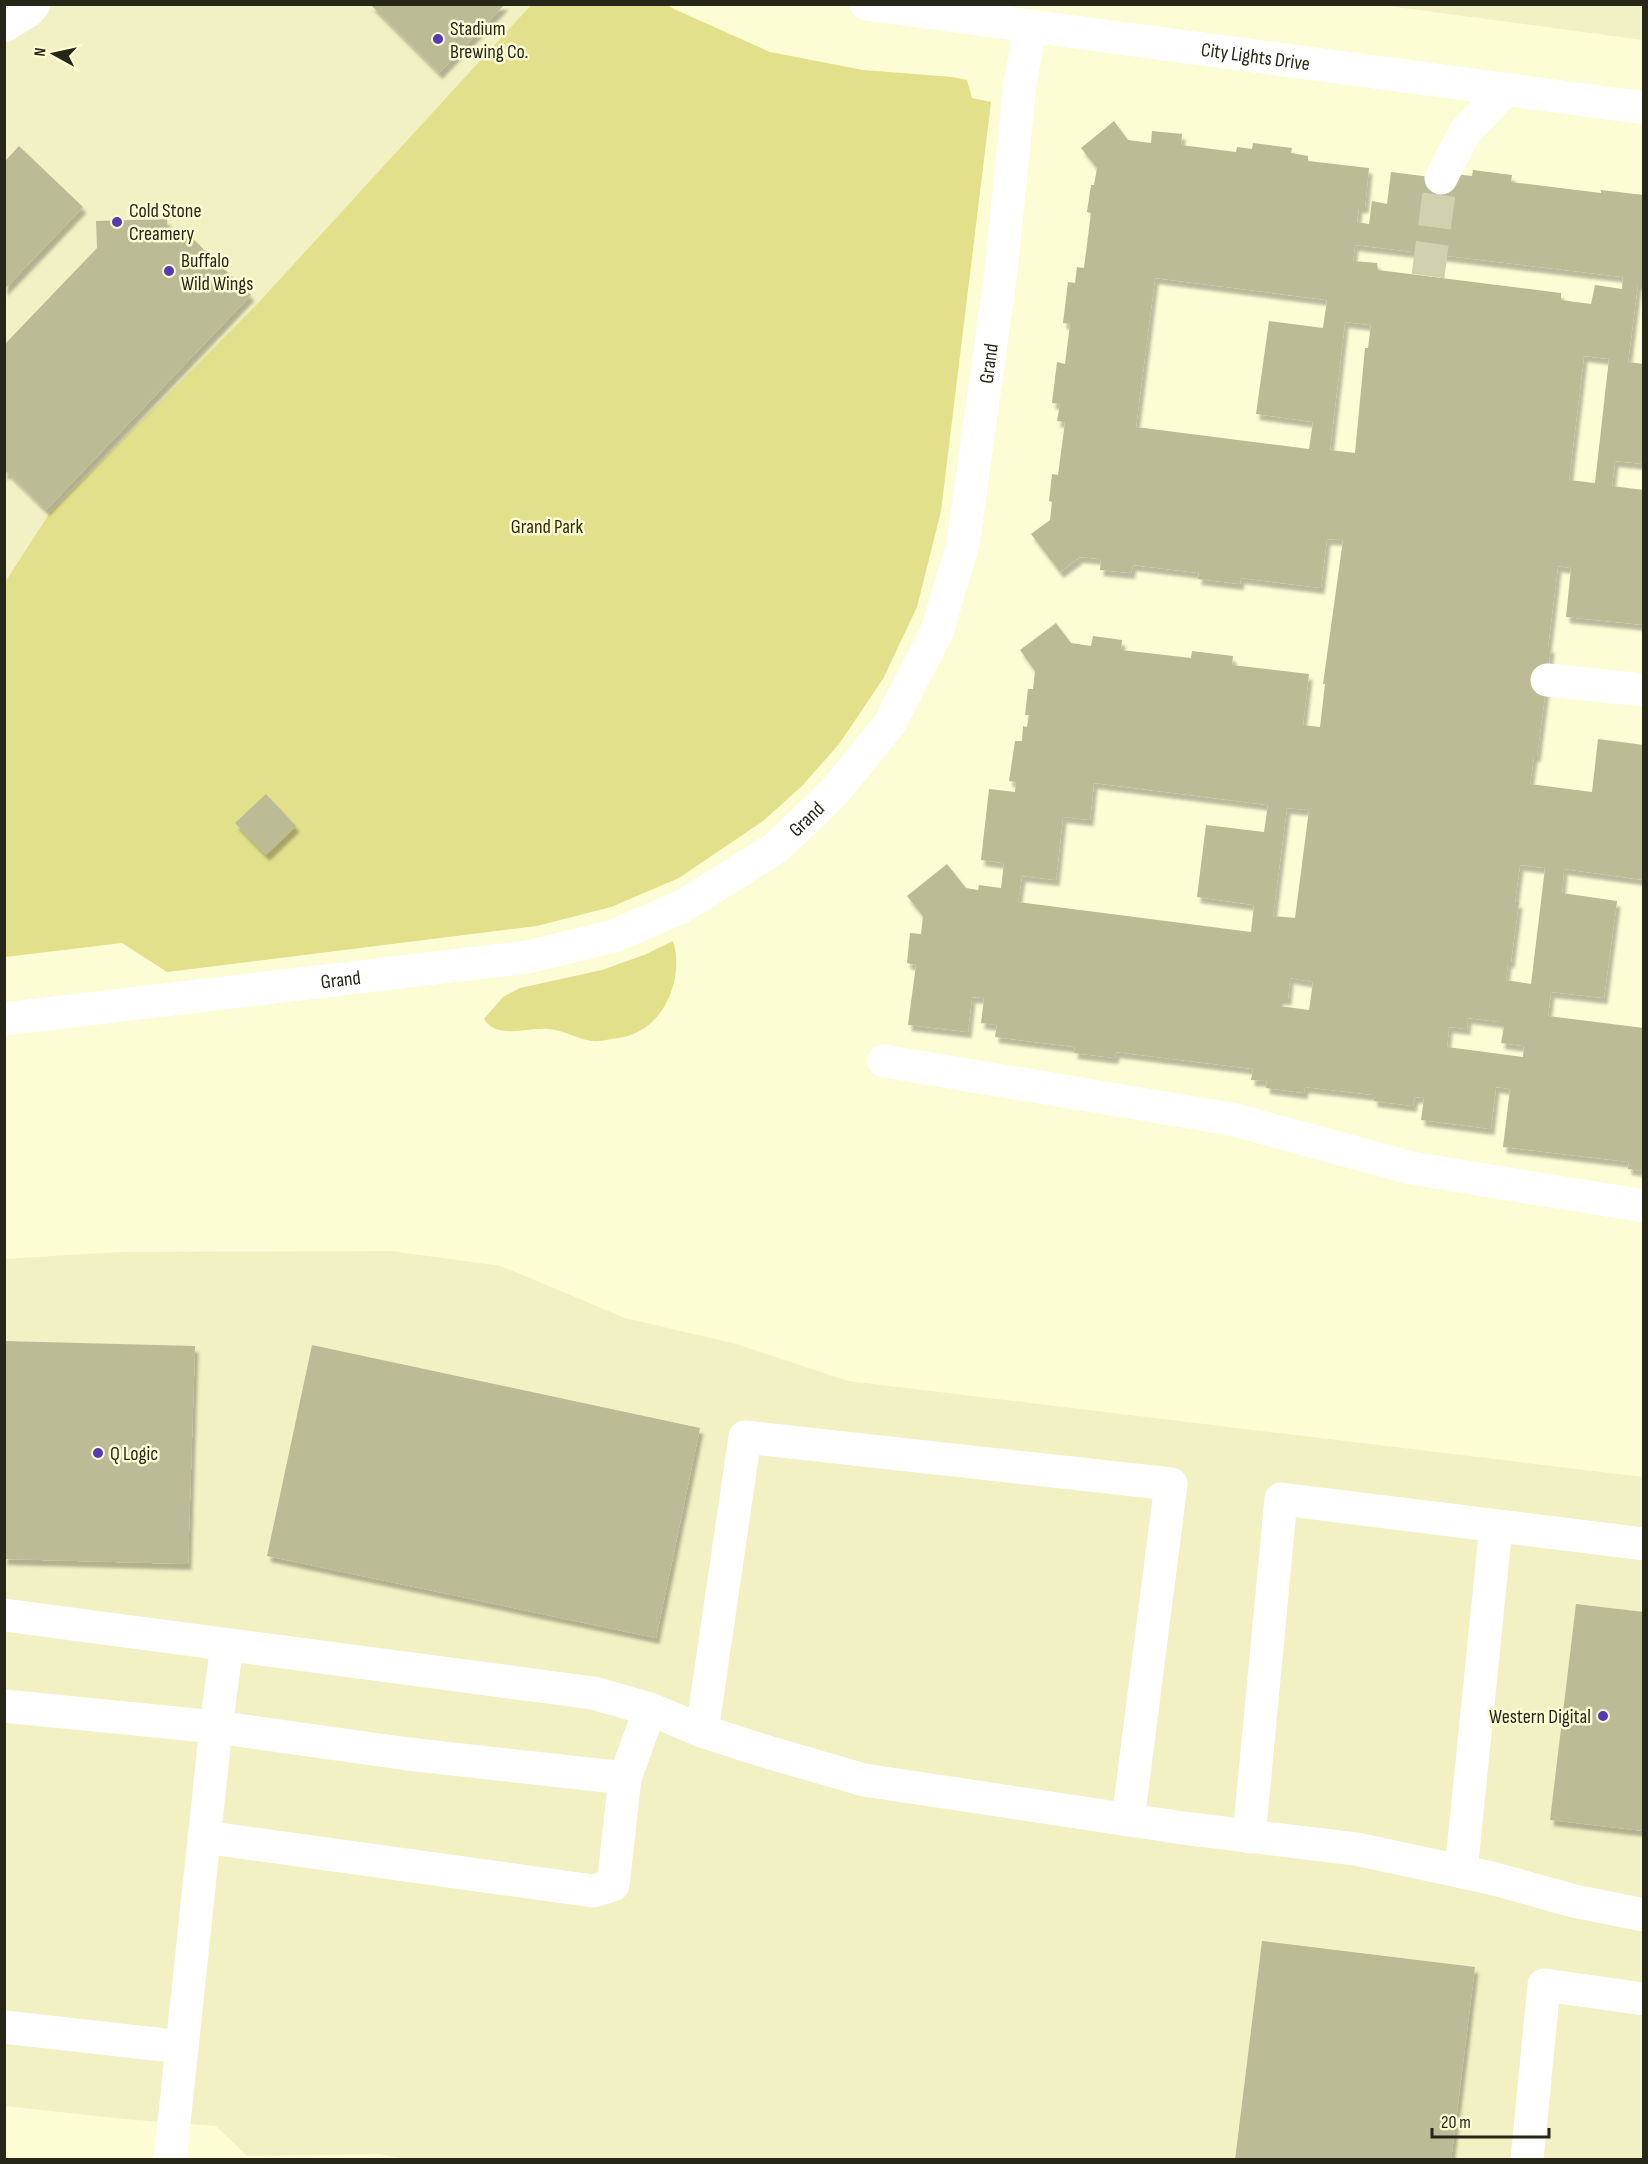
<svg xmlns="http://www.w3.org/2000/svg" width="1648" height="2164" font-family="'Sofia Sans Condensed',sans-serif">
<style>
.built{fill:#f2f1c4}
.green{fill:#e2e08b}
.building{fill:#bbbb96;fill-rule:evenodd;filter:url(#shadow)}
.lines{fill:none;stroke-linecap:round;stroke-linejoin:round}
.minor-tunnel{stroke:#d1d1af;stroke-width:33;stroke-dasharray:33 16;stroke-linecap:butt}
.minor{stroke:#fff;stroke-width:33}
.poi-dot{fill:#553ab2;stroke:#fcfcd5;stroke-width:2}
.labels{text-anchor:middle;stroke-width:5;stroke-linejoin:round;paint-order:stroke}
.poi-label{font-size:20px;fill:#272719;stroke:#fcfcd5;text-anchor:start}
.street-label{font-size:20px;fill:#272719;stroke:#fcfcd5}
.park-label{font-size:20px;fill:#2e2c00;stroke:#fcfcd5}
</style>
<defs>
<filter id="shadow"><feDropShadow dx="3.5" dy="6" stdDeviation="1.5" flood-color="#0004"/></filter>
</defs>
<rect width="100%" height="100%" fill="#fcfcd5"/>
<path class="built" d="M5,5H531L259,302L50,514L5,584Z
M1381,5H1643V40Z
M391,1251L501,1266L625,1318L736,1344L848,1381L1643,1477V2159L409,2160L380,2154L247,2156L216,2126L124,2119L5,2106V1259L120,1252Z"/>
<path class="green" d="M531,5H668L674,9L770,52L863,70L952,77L967,80L972,98L991,102L941,511L917,607L883,679L839,744L802,786L763,821L679,878L611,907L537,926L167,972L122,943L5,957L4,584L49,514L259,302Z
M673,941C683,971 670,1014 641,1030C631,1036 622,1038 611,1039C605,1040 598,1042 592,1041C577,1039 564,1030 548,1029C527,1027 497,1040 484,1019L503,997L520,988L602,970L644,955Z"/>
<path class="building" d="M370,4H505L439,73Z
M1114,121L1128,140L1151,143L1152,131L1182,134L1181,145L1236,152L1237,147L1252,149L1253,143L1292,148L1291,153L1308,156V161L1369,168L1365,207H1359L1357,222L1369,224L1372,201L1387,204L1391,172L1454,180L1455,174L1472,176L1473,170L1512,175L1511,182L1601,193V190L1644,195V284H1638L1628,362L1644,364V464L1615,461L1612,486L1644,490V625L1566,617L1571,568L1558,566L1548,647H1551L1547,680L1537,756H1534L1530,784L1592,792L1598,739L1644,745V880L1564,869L1562,893L1617,901L1604,998L1551,992L1548,1016L1644,1028V1171L1628,1169L1629,1162L1503,1147L1510,1089L1496,1087L1491,1129L1421,1120L1424,1098L1415,1097L1413,1106L1374,1101V1095L1305,1087L1304,1093L1266,1088L1267,1081L1251,1080L1253,1069L1116,1052L1115,1058L1074,1053L1075,1047L995,1037L997,1025L981,1023L984,998L972,997L968,1032L908,1025L916,965L907,963L910,933L921,934L923,916L907,896L947,864L966,888L978,890L979,885L1001,888L1004,863L981,860L989,789L1015,792L1016,782L1009,781L1015,741H1022L1023,726L1027,727L1029,715H1025L1028,689H1033L1035,671L1020,650L1056,623L1071,643L1091,646L1093,636L1122,640L1121,650L1191,658L1192,651L1233,656L1232,665L1309,674L1303,725L1320,727L1325,684H1323L1343,540L1327,539L1321,588L1241,578L1240,584L1198,579L1199,573L1133,565L1131,573L1100,570L1101,559L1080,557L1060,572L1031,534L1050,520L1052,502L1049,501L1052,474L1058,475L1065,422L1057,421L1060,404L1052,403L1057,362L1065,364L1070,324L1063,323L1068,282L1075,283L1077,267L1084,268L1091,213L1087,212L1091,185H1094L1097,168L1081,148ZM1355,245L1431,254L1623,277L1622,289L1595,285L1591,304L1561,300V293L1378,270L1377,263L1353,261ZM1155,278L1327,300L1323,328L1269,321L1256,414L1313,422L1309,449L1136,427ZM1345,322L1371,325L1368,348H1365L1355,453L1330,450ZM1584,356L1609,359L1595,483L1569,480ZM1094,783L1268,805L1264,832L1206,825L1197,897L1254,905L1251,932L1018,902L1022,876L1056,880L1063,817L1090,820ZM1287,808L1309,810L1295,918L1273,916ZM1520,865L1545,868L1531,984L1506,980L1508,962H1511L1519,902H1515ZM1290,978L1313,982L1309,1010L1279,1006V999H1288ZM1468,1018L1500,1022V1026L1504,1027L1501,1043L1524,1046L1523,1057L1447,1047L1449,1027L1467,1029Z
M19,146L83,207L4,290V158L6,160Z
M167,219L168,236L189,235L251,295L46,510L7,472L4,475V345L97,248L96,221Z
M266,794L296,826L266,855L235,823Z
M4,1341L195,1346L188,1564L4,1559Z
M312,1345L700,1428L656,1638L267,1556Z
M1576,1604L1644,1612V1831L1550,1820Z
M1262,1941L1475,1967L1451,2160H1235Z"/>
<g class="lines">
<path class="minor-tunnel" d="M1428,276L1441,178"/>
<g class="minor">
<path id="s1" d="M866,4L1644,108"/>
<path d="M4,26L28,11L34,4"/>
<path d="M1441,178L1465,132L1506,89"/>
<path d="M1547,680L1644,690"/>
<path id="s2" d="M4,1019L528,957L614,936L683,906L777,847L836,790L890,723L937,631L963,544L1001,272L1020,84L1030,27"/>
<path d="M884,1061L1231,1119L1411,1168L1644,1206"/>
<path d="M4,1615L593,1693L650,1709L702,1731L761,1750L864,1780L1183,1828L1356,1849L1491,1878L1574,1901L1644,1915"/>
<path d="M4,1706L216,1727L408,1754L625,1778L650,1709"/>
<path d="M702,1731L745,1437L1171,1484L1128,1820"/>
<path d="M204,1837L593,1891L613,1885L625,1778"/>
<path d="M1249,1837L1281,1499L1644,1544"/>
<path d="M1461,1871L1496,1526"/>
<path d="M4,2027L182,2047"/>
<path d="M170,2160L216,1727L227,1645"/>
<path d="M1527,2160L1544,1985L1644,1999"/>
</g>
</g>
<g class="poi-dot">
<circle cx="438" cy="39" r="6"/>
<circle cx="117" cy="222" r="6"/>
<circle cx="169" cy="271" r="6"/>
<circle cx="98" cy="1453" r="6"/>
<circle cx="1603" cy="1716" r="6"/>
</g>
<g class="labels">
<g class="poi-label">
<text x="450" y="35">Stadium<tspan x="450" dy="23">Brewing Co.</tspan></text>
<text x="129" y="217">Cold Stone<tspan x="129" dy="23">Creamery</tspan></text>
<text x="181" y="267">Buffalo<tspan x="181" dy="23">Wild Wings</tspan></text>
<text x="110" y="1460">Q Logic</text>
<text x="1591" y="1723" text-anchor="end">Western Digital</text>
</g>
<g class="street-label">
<text dy="7" stroke="none"><textPath href="#s1" startOffset="393">City Lights Drive</textPath></text>
<text dy="7" stroke="none"><textPath href="#s2" startOffset="1347">Grand</textPath></text>
<text dy="7" stroke="none"><textPath href="#s2" startOffset="843">Grand</textPath></text>
<text dy="7" stroke="none"><textPath href="#s2" startOffset="339">Grand</textPath></text>
</g>
<g class="park-label">
<text x="547" y="533">Grand Park</text>
</g>
</g>
<rect width="1648" height="2164" fill="none" stroke="#272719" stroke-width="12"/>
<g transform="translate(54 54) rotate(278)" stroke="#fcfcd5" stroke-width="4.5" paint-order="stroke">
<path d="M0-4.5L10 22L0 15L-10 22Z" fill="#272719"/>
<text y="-9" font-size="16" font-weight="bold" text-anchor="middle" fill="#272719">N</text>
</g>
<path d="M1432 2128v9h117v-9" fill="none" stroke="#272719" stroke-width="3"/>
<text x="1441" y="2128" font-size="18" fill="#272719" stroke="#fcfcd5" stroke-width="4.5" paint-order="stroke">20 m</text>
</svg>
